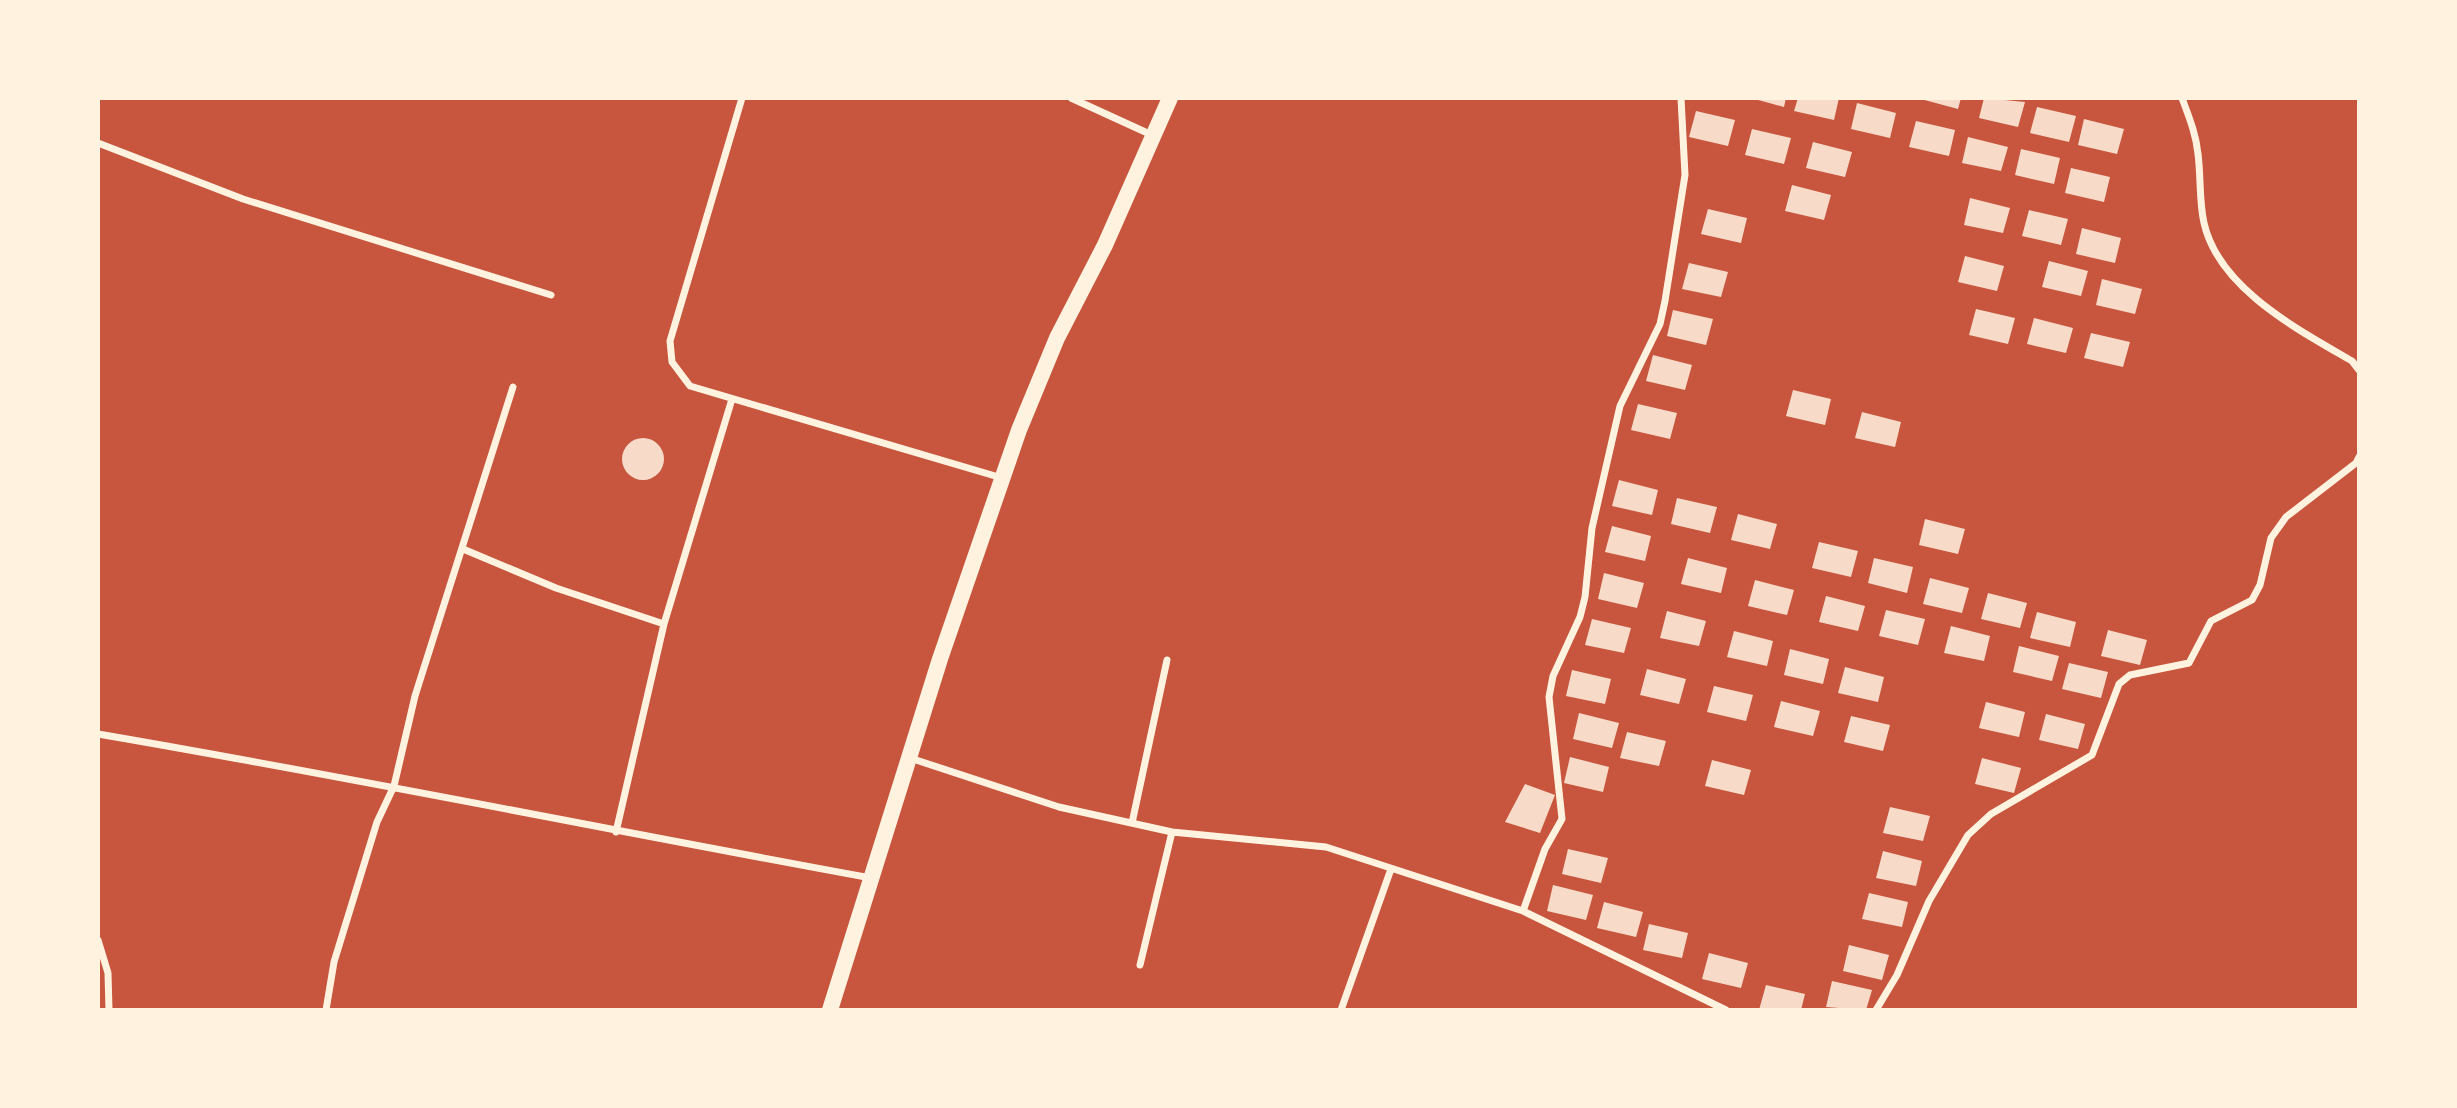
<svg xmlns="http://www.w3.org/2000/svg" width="2457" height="1108" font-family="Poppins,sans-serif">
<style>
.building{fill:#f7dbc8}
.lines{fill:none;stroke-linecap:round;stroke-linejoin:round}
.minor{stroke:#fff3e0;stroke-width:7}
.trunk{stroke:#fff3e0;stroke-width:16}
</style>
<rect width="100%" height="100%" fill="#c8553d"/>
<path class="building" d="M1751,98H1786L1784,107Z
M1798,98H1839L1834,120L1794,111Z
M1917,98H1961L1958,109Z
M1984,98L2025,102L2018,127L1979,118Z
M1857,103L1896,113L1890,138L1851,129Z
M2037,107L2076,116L2069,142L2030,133Z
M1696,111L1735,120L1728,146L1689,137Z
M2084,119L2124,129L2117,154L2078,145Z
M1916,121L1955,130L1949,156L1909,147Z
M1752,129L1791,138L1784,164L1745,155Z
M1968,137L2008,147L2001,171L1962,163Z
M1813,142L1852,152L1845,177L1806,168Z
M2021,149L2060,158L2054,184L2015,175Z
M2071,168L2110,177L2104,202L2065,193Z
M1792,185L1831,195L1824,220L1785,211Z
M1970,198L2010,208L2003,233L1964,225Z
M1708,209L1747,218L1741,243L1701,234Z
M2029,210L2068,219L2061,245L2022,236Z
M2082,228L2121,238L2115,263L2076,254Z
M1965,256L2004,266L1997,291L1958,282Z
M2049,261L2088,271L2081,296L2042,287Z
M1689,263L1728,272L1721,297L1682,289Z
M2102,279L2142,289L2135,314L2096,305Z
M1976,309L2015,318L2008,344L1969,335Z
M1673,310L1713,319L1706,345L1667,336Z
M2034,318L2073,328L2066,353L2027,344Z
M2091,333L2130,342L2123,367L2084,358Z
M1653,355L1692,365L1685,390L1646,381Z
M1793,390L1831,399L1825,425L1786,416Z
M1638,404L1677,413L1670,439L1631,430Z
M1862,412L1901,422L1895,447L1855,438Z
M622 459a21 21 0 1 1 42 0a21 21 0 1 1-42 0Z
M1619,480L1658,490L1652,515L1612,506Z
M1677,498L1717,507L1710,533L1671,524Z
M1738,514L1777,524L1770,549L1731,540Z
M1925,519L1965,529L1958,554L1919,545Z
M1612,526L1651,536L1645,561L1605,552Z
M1819,542L1858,551L1851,577L1812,568Z
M1688,558L1727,568L1721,593L1681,584Z
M1874,558L1913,567L1907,593L1868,583Z
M1604,573L1644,583L1637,608L1598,599Z
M1930,578L1969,588L1962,613L1923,604Z
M1755,580L1794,590L1787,615L1748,606Z
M1988,593L2027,603L2020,628L1981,619Z
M1826,596L1865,606L1858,631L1819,622Z
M1886,610L1925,619L1918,645L1879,636Z
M1667,611L1706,621L1699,646L1660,638Z
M2037,612L2076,622L2070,647L2030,638Z
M1592,619L1631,628L1624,653L1585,645Z
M1951,626L1990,636L1984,661L1944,653Z
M2108,630L2147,640L2140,665L2101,656Z
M1734,631L1773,641L1767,666L1727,657Z
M2019,646L2059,656L2052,681L2013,672Z
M1790,649L1829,659L1823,684L1784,675Z
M2069,663L2108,672L2101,698L2062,689Z
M1845,667L1884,677L1878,702L1838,693Z
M1647,669L1686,679L1679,704L1640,695Z
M1572,670L1611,679L1605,704L1566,696Z
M1714,686L1753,695L1746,721L1707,712Z
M1781,701L1820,711L1813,736L1774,727Z
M1986,702L2025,712L2019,737L1979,728Z
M1579,713L1619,723L1612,748L1573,739Z
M2046,714L2085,724L2078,749L2039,740Z
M1851,716L1890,725L1883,751L1844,742Z
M1627,732L1666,741L1659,766L1620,758Z
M1570,757L1609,767L1603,792L1564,783Z
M1982,758L2021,768L2014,793L1975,784Z
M1712,760L1751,770L1744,795L1705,786Z
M1525,784L1555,795L1540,833L1505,822Z
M1890,807L1930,816L1923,841L1883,833Z
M1568,849L1608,858L1601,883L1562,874Z
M1883,851L1922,861L1916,886L1876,878Z
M1553,885L1593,895L1586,920L1547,911Z
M1869,893L1908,902L1902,927L1862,919Z
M1604,902L1643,912L1636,937L1597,928Z
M1649,924L1688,933L1682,958L1643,950Z
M1849,945L1889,955L1882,980L1843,971Z
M1709,953L1748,963L1741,988L1702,979Z
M1832,981L1872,990L1866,1010L1826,1007Z
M1766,985L1805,994L1801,1010H1759Z"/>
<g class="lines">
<path class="minor" d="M742,98L670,341L672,362L690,386L1002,478
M1071,98L1154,136
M2182,98C2189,117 2196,134 2198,154C2201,177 2199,201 2204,223C2219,289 2299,330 2352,361L2359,370
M98,143L243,199L551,295
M463,549L556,588L664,624
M98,734C356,778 613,831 871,878
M910,758L1059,807L1172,832L1326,847L1523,911L1726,1010
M1132,823L1167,660
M616,832L664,624L732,399
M1523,911L1545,849L1562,819L1549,697L1553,676L1580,617L1585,597L1592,528L1620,406L1660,324L1665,301L1685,175L1681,98
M98,940L108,973L109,1010
M1140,965L1172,832
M326,1010L334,962L377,822L394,786L415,696L513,387
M1341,1010L1391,869
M1876,1010L1897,975L1929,901L1968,835L1991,814L2092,755L2119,684L2130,675L2189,663L2211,621L2252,600L2260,585L2271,538L2286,517L2356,463L2359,457"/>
<path class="trunk" d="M830,1010L940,659L1019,430L1057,338L1105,245L1170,98"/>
</g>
<rect width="2457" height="1108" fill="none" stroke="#fff3e0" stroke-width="200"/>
</svg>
